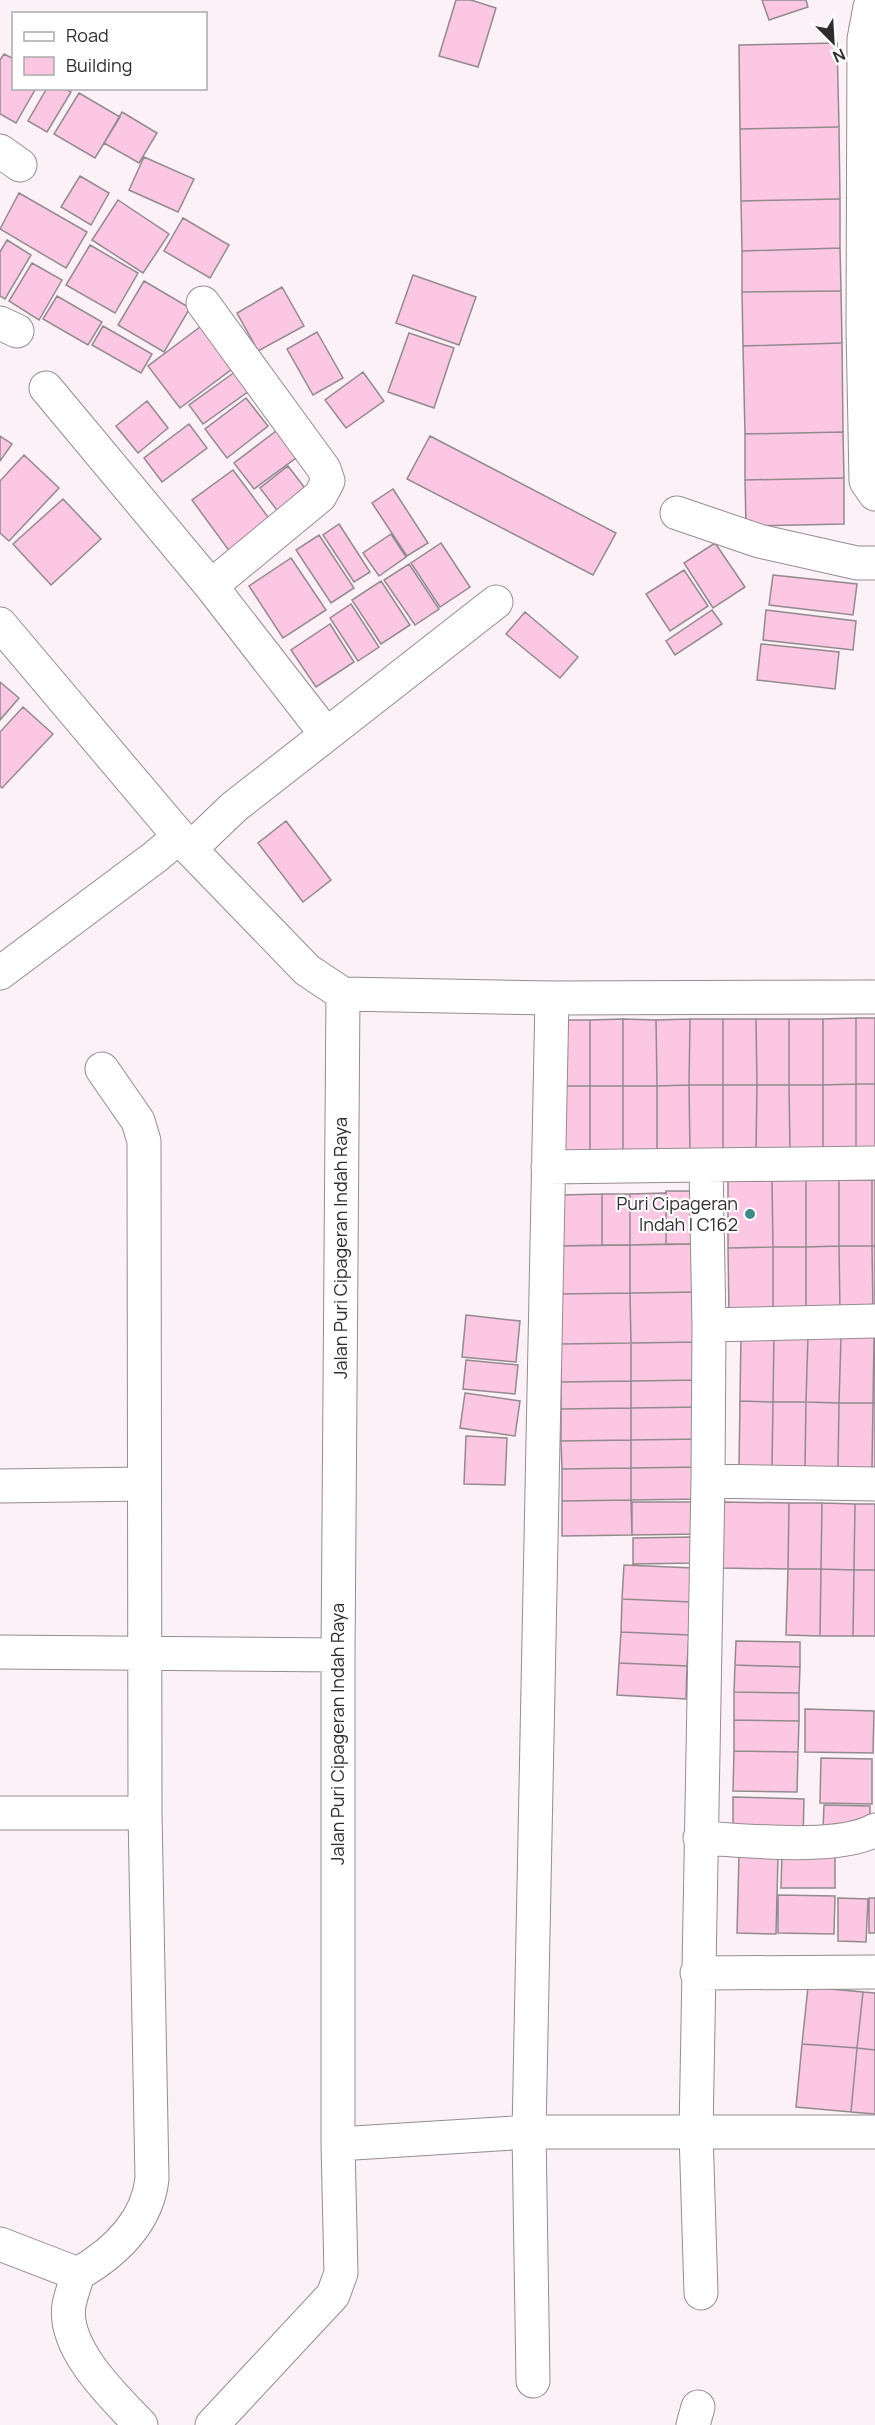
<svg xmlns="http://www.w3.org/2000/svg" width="875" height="2425" font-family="Manrope,sans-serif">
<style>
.building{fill:#fbc7e3;stroke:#938a8f;stroke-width:1.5}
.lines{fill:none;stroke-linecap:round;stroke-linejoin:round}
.minor-casing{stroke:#958c90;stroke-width:35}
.minor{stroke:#fff;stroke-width:33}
.poi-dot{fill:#40898b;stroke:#fff;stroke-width:2}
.labels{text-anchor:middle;stroke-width:4.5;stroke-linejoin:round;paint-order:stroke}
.poi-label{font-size:18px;fill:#302c2e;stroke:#fff;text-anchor:end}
.street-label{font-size:18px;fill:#302c2e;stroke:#fff}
</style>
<rect width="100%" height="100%" fill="#fbf1f6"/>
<path class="building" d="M456,0H471L496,8L478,67L439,56Z
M762,0H806L808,7L769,20Z
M837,43L839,127L740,129L739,45Z
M4,54L14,59V88H36L16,123L0,114V60Z
M47,88H64L71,92L47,132L28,121Z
M79,93L120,117L95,158L54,134Z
M122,112L157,133L139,163L104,143Z
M839,127L840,199L741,201L740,129Z
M144,157L194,179L178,212L129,190Z
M80,176L109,193L91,225L61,207Z
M19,193L87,232L66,268L0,229Z
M840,199V248L742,251L741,201Z
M118,200L169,234L143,273L92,240Z
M183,218L229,245L210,278L164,251Z
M7,240L31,255L5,299L0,296V252Z
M90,245L138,273L115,313L66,285Z
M840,248L841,291L742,292V251Z
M32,263L62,280L39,320L9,301Z
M413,275L476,297L459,345L396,323Z
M144,281L190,308L164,352L118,325Z
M282,287L304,326L258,351L237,313Z
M841,291L842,343L743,346L742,292Z
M57,296L102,322L88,345L43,319Z
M204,324L236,366L180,408L148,366Z
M103,326L152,354L141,373L92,345Z
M317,332L343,378L313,395L287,349Z
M409,333L454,348L434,408L388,392Z
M842,343L843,432L745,434L743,346Z
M235,372L249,391L203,424L189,405Z
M363,372L384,401L346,428L325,400Z
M246,398L268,426L227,458L205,429Z
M147,401L168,428L138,453L116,426Z
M189,424L207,448L162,482L144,458Z
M280,428L300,455L254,489L234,463Z
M843,432L844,478L745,480V434Z
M0,436L12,444L0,461Z
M430,436L616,533L593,575L407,479Z
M24,455L59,488L9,541L0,533V481Z
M288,466L308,492L280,514L260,488Z
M233,470L274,525L233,556L192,500Z
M844,478V524L746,526L745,480Z
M393,489L428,543L407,556L372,503Z
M63,499L101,539L51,585L13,544Z
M339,524L370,572L354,582L323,535Z
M391,534L406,557L379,576L363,553Z
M319,535L354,588L331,603L296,550Z
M441,543L470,587L440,607L411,563Z
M715,543L745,587L713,608L684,563Z
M291,558L326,610L283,638L249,586Z
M409,564L439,609L415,625L384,580Z
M684,570L708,606L670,631L646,594Z
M773,575L857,584L853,615L769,605Z
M381,581L410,625L381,644L352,600Z
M351,604L379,647L358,661L330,618Z
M712,610L722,624L675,655L666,641Z
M766,610L856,621L853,650L763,640Z
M525,612L578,657L560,678L506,634Z
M330,624L354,662L316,687L291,650Z
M761,644L839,652L835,689L757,680Z
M0,682L19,698L0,720Z
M23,707L53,734L2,788L0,786V732Z
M286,821L331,880L303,902L258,843Z
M856,1018V1084L823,1085V1019Z
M856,1018H875V1084H856Z
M623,1019V1086H590V1020Z
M623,1019L656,1020L657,1086H623Z
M690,1019L689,1085L657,1086L656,1020Z
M690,1019H723V1085H689Z
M723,1019H756L757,1085H723Z
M756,1019H789V1085H757Z
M789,1019H823V1085H789Z
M556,1020H590V1086H557Z
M856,1084V1150L823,1151V1085Z
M856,1084H875V1150H856Z
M689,1085L690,1152H657V1086Z
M689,1085H723V1152H690Z
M723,1085H757L756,1151L723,1152Z
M757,1085H789L790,1151H756Z
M789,1085H823V1151H790Z
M557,1086H590V1153H557Z
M590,1086H623V1152L590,1153Z
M623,1086H657V1152H623Z
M806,1180V1247H773L772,1181Z
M806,1180H839V1246L806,1247Z
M839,1180H872V1246H839Z
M872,1180H875V1246H872Z
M728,1181H772L773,1247L728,1248Z
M666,1191H698V1244H666Z
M666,1193V1244L630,1245V1194Z
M602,1194V1245L560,1246V1195Z
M602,1194H630V1245H602Z
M698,1244L699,1292L630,1293V1245Z
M630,1245V1293L561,1294L560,1246Z
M839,1246L840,1312L806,1313V1247Z
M839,1246H872L873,1312H840Z
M872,1246H875V1312H873Z
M773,1247V1313L729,1314L728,1248Z
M773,1247H806V1313H773Z
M699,1292V1342L631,1343L630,1293Z
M630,1293L631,1343L561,1344V1294Z
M466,1315L520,1321L516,1362L462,1357Z
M741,1335H774L773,1402L740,1401Z
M774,1335L808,1336L806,1402H773Z
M808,1336L841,1337L839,1403L806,1402Z
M841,1337H874L873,1403H839Z
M874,1337H875V1403H873Z
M699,1342V1380L631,1381V1343Z
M631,1343V1381L561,1382V1344Z
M466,1360L518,1365L515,1394L463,1389Z
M699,1380L700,1407L631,1408V1381Z
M631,1381V1408L561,1409V1382Z
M465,1393L520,1401L515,1436L460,1428Z
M740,1401L773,1402L772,1468H739Z
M773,1402H806L805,1468H772Z
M806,1402L839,1403L838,1469L805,1468Z
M839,1403H873L872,1469H838Z
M873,1403H875V1469H872Z
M700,1407V1439L631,1440V1408Z
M631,1408V1440L561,1441V1409Z
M466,1436L507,1438L505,1485L464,1484Z
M700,1439V1467L631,1468V1440Z
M631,1440V1468L562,1469L561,1441Z
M700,1467V1499L631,1500V1468Z
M631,1468V1500L562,1501V1469Z
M631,1500L632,1535L562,1536V1501Z
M632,1502H697V1534L632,1535Z
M722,1502L789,1503L788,1569L722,1568Z
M789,1503H822L821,1569H788Z
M822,1503L855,1504L854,1570L821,1569Z
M855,1504H875V1570H854Z
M694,1537V1563L633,1564V1538Z
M624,1565L693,1568L691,1602L622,1599Z
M788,1569H821L820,1636L786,1635Z
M821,1569L854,1570L853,1636H820Z
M854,1570H875V1636H853Z
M622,1599L691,1602L689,1635L621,1632Z
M621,1632L689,1635L687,1666L619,1663Z
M736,1641L800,1642V1667L735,1665Z
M619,1663L687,1666L686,1699L617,1695Z
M735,1665L800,1667L799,1693L734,1692Z
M734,1692L799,1693V1721L734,1720Z
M805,1709L874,1711L873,1753L805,1752Z
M734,1720L799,1721L798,1752L734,1751Z
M734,1751L798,1752L797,1792L733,1791Z
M821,1758L872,1759V1804L820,1803Z
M733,1797L804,1799L803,1836L733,1835Z
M824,1805L870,1806V1830L823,1829Z
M782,1852L835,1853V1888H781Z
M739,1855L778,1856L776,1934L737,1933Z
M778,1895L835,1896L834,1934L778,1933Z
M838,1898L868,1899L866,1942L838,1941Z
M869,1898H875V1933H869Z
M808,1987L863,1992L857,2048L802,2044Z
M863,1992L875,1993V2050L857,2048Z
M802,2044L857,2048L851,2112L796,2107Z
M857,2048L875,2050V2114L851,2112Z"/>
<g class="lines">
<g class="minor-casing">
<path id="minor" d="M875,1L870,7L864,39L863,328L866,481L875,494
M0,151L20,165
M203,303L324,469L328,481L320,496L211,586
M0,323L17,331
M46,388L211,586L326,734
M677,513L759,541L857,563H875
M0,624L190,849L307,970L343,994L552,998L875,997
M190,849L234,807L496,602
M0,973L155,857L179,837
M548,1167L875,1163
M709,1325L875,1321
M708,1481L875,1484
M0,1486L144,1484
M0,1652L338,1655
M0,1813H145
M700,1838C745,1840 838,1851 875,1830
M697,1973L875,1972
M338,2144L529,2132H875
M0,2244L78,2274C114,2253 147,2223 152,2179L145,1813L144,1141L138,1121L102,1069
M78,2274C75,2284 71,2295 69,2305C62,2348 114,2397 141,2425
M701,2293L696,2133L708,1481L709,1325L706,1166
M533,2381L529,2132L552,998
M212,2425L333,2295L341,2273L338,2144V1655L343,994
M693,2425L698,2407"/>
</g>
<use href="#minor" class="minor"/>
</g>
<circle class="poi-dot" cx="750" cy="1214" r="6"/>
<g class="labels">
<g class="poi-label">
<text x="738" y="1210">Puri Cipageran<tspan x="738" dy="21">Indah I C162</tspan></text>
</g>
<g class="street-label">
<text transform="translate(341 1248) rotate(-90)" y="6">Jalan Puri Cipageran Indah Raya</text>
<text transform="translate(338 1734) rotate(-90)" y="6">Jalan Puri Cipageran Indah Raya</text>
</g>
</g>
<rect x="12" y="12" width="195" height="78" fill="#ffffff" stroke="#acabab" stroke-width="1.5"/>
<rect x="24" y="32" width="30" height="9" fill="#ffffff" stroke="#acabab" stroke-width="1.5"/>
<text x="66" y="42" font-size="18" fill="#302c2e">Road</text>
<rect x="24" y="57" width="30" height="18" fill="#fbc7e3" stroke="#acabab" stroke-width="1.5"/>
<text x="66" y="72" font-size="18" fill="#302c2e">Building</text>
<g transform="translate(833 42) rotate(156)" stroke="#ffffff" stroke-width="4.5" paint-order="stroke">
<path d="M0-4.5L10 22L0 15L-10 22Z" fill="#302c2e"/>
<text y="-9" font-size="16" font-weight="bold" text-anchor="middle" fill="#302c2e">N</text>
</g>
</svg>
